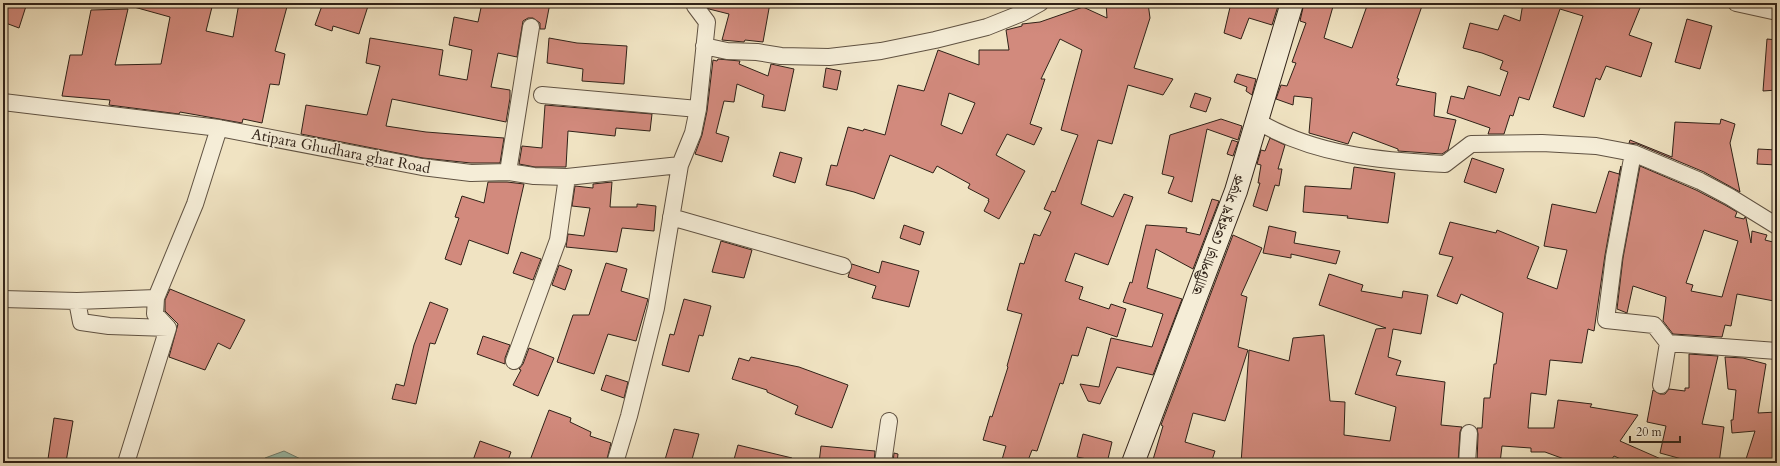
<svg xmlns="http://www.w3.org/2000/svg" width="1780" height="466" font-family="Cardo,'Noto Serif Bengali',serif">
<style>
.water{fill:#9bbfac;stroke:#708071}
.building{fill:#d28a7d;stroke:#302218;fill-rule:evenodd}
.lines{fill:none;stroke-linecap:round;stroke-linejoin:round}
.minor-casing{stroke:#605242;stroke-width:18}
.secondary-casing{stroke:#302218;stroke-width:24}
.minor{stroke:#f5edd7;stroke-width:16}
.secondary{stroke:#f5edd7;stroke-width:22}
.labels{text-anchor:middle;stroke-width:3;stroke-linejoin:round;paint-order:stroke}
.street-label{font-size:15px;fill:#302218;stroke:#f5edd7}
</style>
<rect width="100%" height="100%" fill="#f0e3c2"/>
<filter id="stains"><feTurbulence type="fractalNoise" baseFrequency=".005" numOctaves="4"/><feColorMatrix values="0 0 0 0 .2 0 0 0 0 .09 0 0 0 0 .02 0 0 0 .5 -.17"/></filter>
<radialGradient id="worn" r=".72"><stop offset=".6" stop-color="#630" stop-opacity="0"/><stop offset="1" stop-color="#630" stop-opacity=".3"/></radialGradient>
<path class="water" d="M284,451L309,463H264L265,458Z"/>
<path class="building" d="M3,3H27L19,28L3,22Z
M134,3H213L206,31L233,37L239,3H288L275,51L285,54L279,85L270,84L262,123L243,119L242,123L180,112L179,114L109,105L110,100L62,96L70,55H82L91,10L128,9L115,65L161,64L170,17L134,7Z
M323,3H369L359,34L333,26L332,31L315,25Z
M482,3H550L545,29H540V23L533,18H528L523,21L517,57L498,53L491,87L510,90V98L506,122L392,99L386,126L426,132L504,138L500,163H471L423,158L301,134L306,105L367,115L380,66L366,63L370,38L443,50L439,75L467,80L472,50L449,45L454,17L478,22Z
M705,3H770L763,42L745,40L744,42L722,40L729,14L709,9Z
M1106,3H1148L1150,18L1134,68L1173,79L1163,95L1128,85L1112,144L1098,140L1081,204L1113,217L1124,194L1133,197L1108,265L1075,253L1065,281L1083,287L1079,299L1109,309L1111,304L1126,309L1117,337L1087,327L1078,356L1072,355L1063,384L1060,383L1037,451L1032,450L1027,463H1001L1006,446L983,440L990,416L992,417L1008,367L1007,366L1022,314L1007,310L1020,263L1024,264L1034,234L1040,236L1051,212L1044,209L1052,191L1055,192L1078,135L1061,130L1082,50L1060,39L1041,79H1045L1030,124L1042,128L1034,145L1007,134L996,155L1025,171L999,219L984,211L989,201H988L989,199L968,188L970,184L937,166L933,173L890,155L874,199L854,192L826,185L831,165L837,166L848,127L863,131L864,129L885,135L898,85L924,91L938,50L979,65V50H1009L1006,30L1022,26V24L1040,22L1083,7L1107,18ZM949,93L975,103L962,134L941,125Z
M1231,3H1279L1272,25L1249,18L1241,39L1224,33Z
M1304,3H1334L1324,38L1352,48L1368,3H1423L1397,78L1399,79L1396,85L1436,93L1434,116L1456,120L1448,150L1442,154L1398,151V149L1353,132L1348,144L1309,133L1312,98L1294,96L1293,105L1276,99L1281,85L1287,86L1296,63L1292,62L1306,23L1300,21Z
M1523,3H1642L1629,35L1652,43L1641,77L1606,66L1600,80L1596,78L1584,117L1553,107L1583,16L1560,9L1529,100L1519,97L1513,116L1510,115L1504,134H1488L1490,128L1447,113L1451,96L1464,99L1468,86L1500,96L1508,72L1500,69L1503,61L1482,53L1463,48L1470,23L1498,30L1504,15L1520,21Z
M1687,19L1712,26L1700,69L1675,62Z
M549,38L577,43L627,46L624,84L582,81L583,69L547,63Z
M1767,39L1777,40V90L1763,91Z
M718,59L740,61L739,64L768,76L771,64L794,69L785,111L762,107L764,95L737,84L734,102L724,101L716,133L729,137L722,162L695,154L702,135L707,111L713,60L717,61Z
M826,68L841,71L837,90L823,87Z
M1237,74L1256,79L1252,95L1246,91L1247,87L1234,82Z
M1195,93L1211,98L1206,112L1190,107Z
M545,105L652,114L650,131L616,128L615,136L568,131L566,167H535L519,164L522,146L542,148Z
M1221,119L1242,126L1238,140L1207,129L1192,202L1168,193L1174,177L1162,174L1170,135Z
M1721,119L1735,124L1730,143L1740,192L1704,172L1637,144L1629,143L1630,140L1672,157L1675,122L1720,124Z
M1270,138L1285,145L1278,169H1282L1279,186L1275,185L1267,211L1253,206L1260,183H1258L1261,165L1257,164L1261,150L1265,151Z
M1232,140L1238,142L1233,156L1227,154Z
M1758,149L1777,150V165L1757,164Z
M780,152L802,158L795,183L773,176Z
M1472,158L1504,169L1496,193L1464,182Z
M1621,166L1605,255L1594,331L1588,329L1582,363L1550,360L1546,395L1531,393L1528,428H1554L1558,400L1592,404L1590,407L1638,415L1620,441L1670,463H1630L1614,456L1609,463H1575L1545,452H1531V448L1502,446L1500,463H1477L1478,434L1477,428H1482L1484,398H1490L1494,364H1496L1503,313L1461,294L1457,304L1437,296L1453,257L1439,254L1450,222L1496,233L1497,230L1539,247L1527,278L1557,289L1567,250L1544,246L1552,204L1596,213L1609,171L1619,174Z
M1640,166L1696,190L1725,205L1737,212L1735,217L1744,219L1745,217L1746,218L1751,243L1752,231L1767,235L1765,240L1777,243V288L1774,301L1737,294L1731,326L1725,325L1722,337L1673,334L1663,321L1666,297L1633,286L1627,313L1617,309L1623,258ZM1704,230L1738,241L1722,297L1691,291L1693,285L1686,283Z
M1354,167L1395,173L1388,223L1347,218L1348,216L1303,212L1305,186L1351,189Z
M488,182H507L524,184L508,254L469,240L461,265L445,259L459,218L455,217L462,196L484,203Z
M612,182L610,207H637V204L656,206L654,231L622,228L617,252L566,247L568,234L584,236L590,208L572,206L575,186L593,188V184Z
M1212,199L1219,201L1193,269L1156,249L1147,288L1182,299L1153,375L1117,367L1100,404L1088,401L1080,384L1099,387L1111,338L1152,347L1163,314L1123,302L1130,282L1132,283L1146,225L1187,228L1186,232L1200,235Z
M904,225L924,232L920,245L900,238Z
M1269,226L1296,232L1294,243L1340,251L1336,264L1291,254V258L1263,253Z
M1233,235L1262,248L1241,295L1247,297L1238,347L1248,350L1225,421L1193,413L1185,442L1215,451L1211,463H1152L1163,426L1161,425Z
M721,241L752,250L744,278L712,272Z
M521,252L541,259L533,280L513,273Z
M882,261L919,271L909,307L872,298L876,286L848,277L852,264L879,273Z
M606,263L627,269L621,291L648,299L636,341L608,334L594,374L557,362L573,315H589Z
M559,265L572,270L565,290L552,285Z
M1329,274L1363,285L1361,291L1402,298L1403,291L1428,295L1421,334L1393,329L1388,357L1401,361L1396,375L1445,382L1441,425L1462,427L1460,432L1458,463H1360L1341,460V463H1241L1249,350L1289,361L1293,338L1324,335L1330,401L1345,402L1344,435L1390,441L1396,407L1355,394L1376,329L1386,328L1319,305Z
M170,289L245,320L230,349L218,343L205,370L169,357L178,324L165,311V300Z
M684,299L711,306L703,336L699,335L689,372L662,365L670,334L674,335Z
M430,302L448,309L435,344L430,343L416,404L392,399L396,384L404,386L414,345Z
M483,336L510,345L505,358V364L477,354Z
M529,348L554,358L538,396L513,385L521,370L519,369L523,364Z
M1689,354L1718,356L1702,424L1724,427L1719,463H1688L1689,461L1660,453L1666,426L1647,422L1653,390L1660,394H1665L1669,389L1685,391V388H1689Z
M751,357L799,367L848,385L832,428L795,414L798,406L767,392V390L732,379L739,358L749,361Z
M1725,357L1743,358L1766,364L1758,413L1777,412V463H1758L1746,459L1755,431L1732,433L1731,420H1733L1736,390L1728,389Z
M606,375L628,382L624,398L601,390Z
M549,410L571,418L570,422L591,432L590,436L611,443L606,463H529Z
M54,418L73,421L66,462L48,459Z
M674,429L699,434L691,463H664Z
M1083,434L1112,442L1107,463L1077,457Z
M480,441L511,452L507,463H472Z
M738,445L792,458V463H733Z
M821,446L875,451L874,463H819Z
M894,453L898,454L897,463H893Z"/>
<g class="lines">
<g class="minor-casing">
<path id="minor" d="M1736,3L1777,12
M704,46L727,51L757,52L781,56L829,57L881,51L935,40L987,27L1022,13L1040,3
M542,95L698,109
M3,102L219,128L422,167L471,173L508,172L534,176L567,177L680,165
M1257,121C1314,155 1381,161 1445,164L1471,144L1542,143L1596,146L1633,153
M508,172L531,27
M671,217L843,266
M156,298L155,314L168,328
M3,299L77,301L81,322L109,326L168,328
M77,301L156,298L195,204L219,128
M1668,343L1777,351
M514,361L558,240L567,177
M1661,385L1668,343L1654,325L1606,320L1614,257L1633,153L1700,181L1730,197L1777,226
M126,463L168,328
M615,463L629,416L656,308L680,165L693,133L698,109L707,22L695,6V3
M883,463L889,421
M1467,463L1469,433"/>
</g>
<g class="secondary-casing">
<path id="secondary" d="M1133,463L1236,191L1292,3"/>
</g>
<use href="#minor" class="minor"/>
<use href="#secondary" class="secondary"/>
</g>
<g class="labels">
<g class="street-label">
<text transform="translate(341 151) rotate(11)" y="5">Atipara Ghudhara ghat Road</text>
<text transform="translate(1218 235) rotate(-70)" y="5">আটিপাড়া তেরমুখ সড়ক</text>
</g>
</g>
<rect width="1780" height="466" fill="none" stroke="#f0e3c2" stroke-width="16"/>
<rect x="4" y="4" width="1772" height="458" fill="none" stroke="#302218" stroke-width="2"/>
<rect x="8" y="8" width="1764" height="450" fill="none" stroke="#302218"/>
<path d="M1630 436v6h50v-6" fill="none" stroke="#302218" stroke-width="2"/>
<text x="1636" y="436" font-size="12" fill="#302218" stroke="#f5edd7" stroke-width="3" paint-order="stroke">20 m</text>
<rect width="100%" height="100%" filter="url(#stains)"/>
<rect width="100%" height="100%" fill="url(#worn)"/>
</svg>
